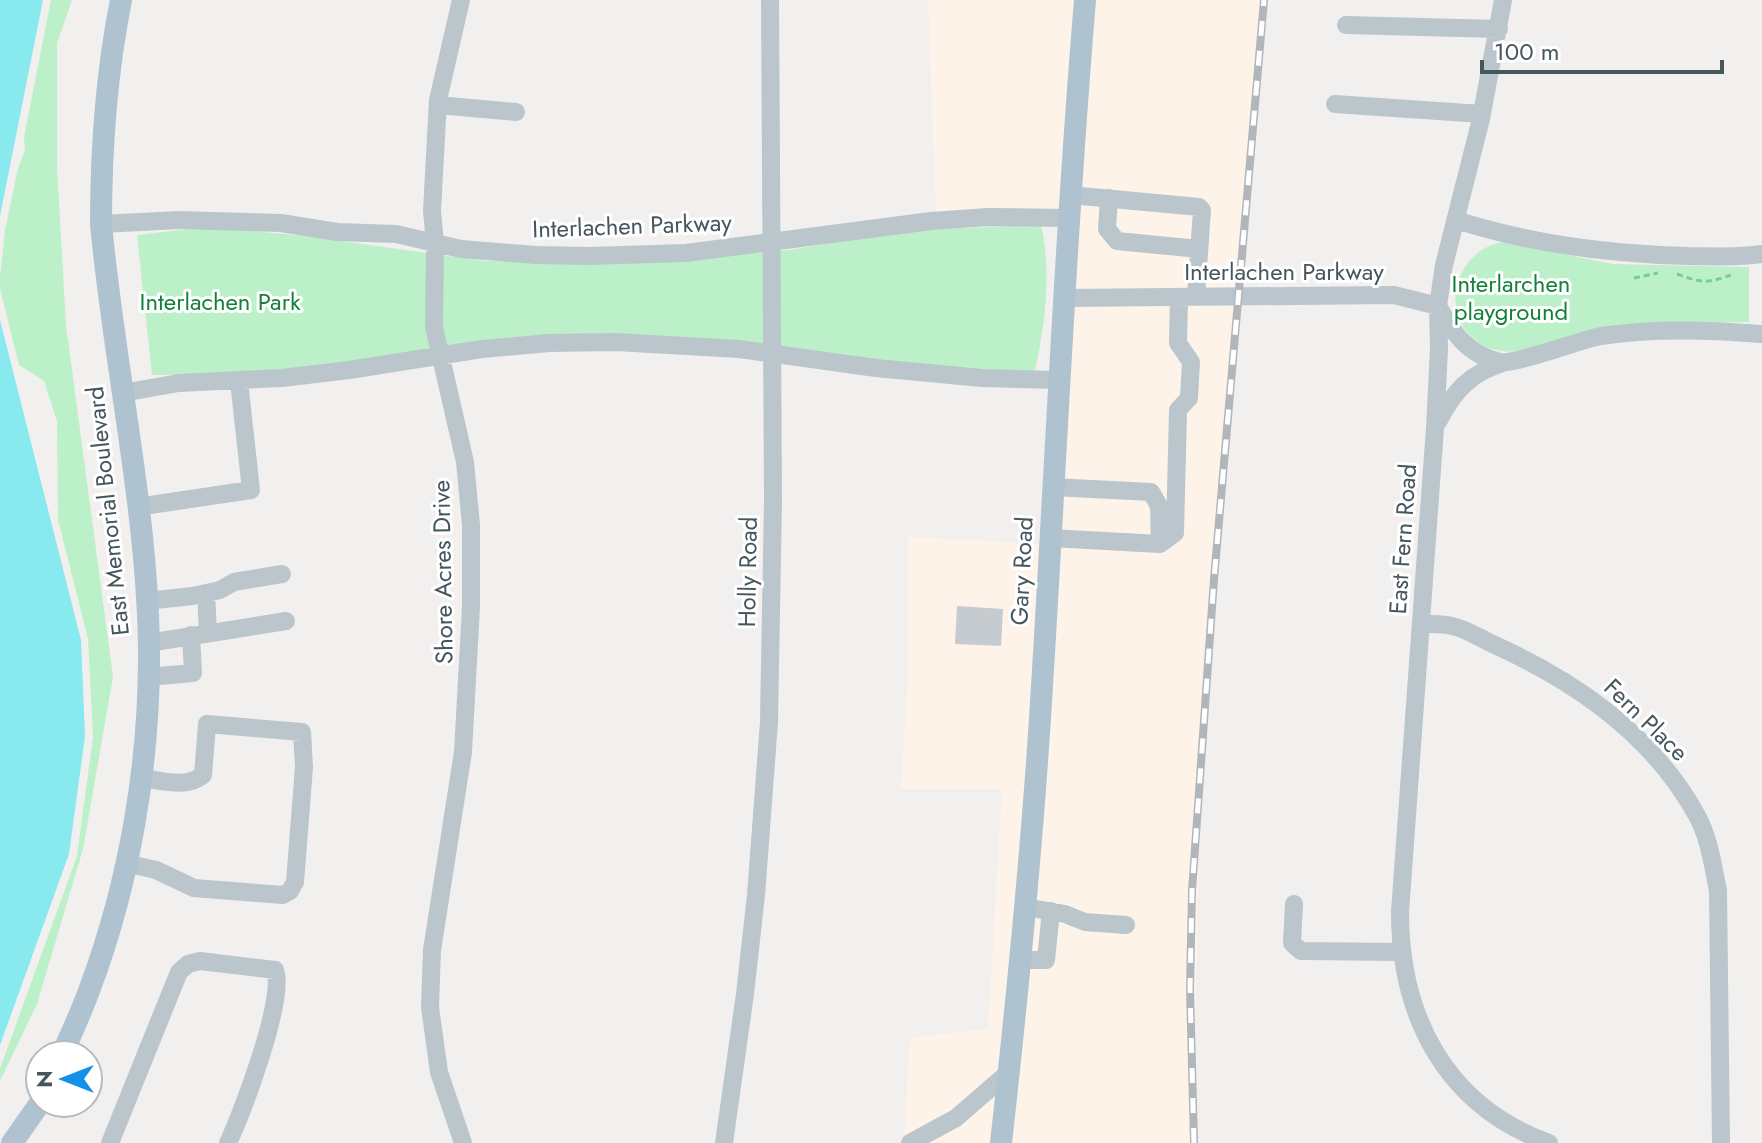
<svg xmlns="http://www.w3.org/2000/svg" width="1762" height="1143" font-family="Jost,sans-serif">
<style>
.commercial{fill:#fdf3e8}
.green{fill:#bcf0c8}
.water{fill:#88e9ef}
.building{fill:#c6cbcf}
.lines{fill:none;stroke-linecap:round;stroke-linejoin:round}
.path{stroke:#73d094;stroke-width:3;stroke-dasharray:6 4;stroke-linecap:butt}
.minor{stroke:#bac6cc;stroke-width:18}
.major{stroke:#aec3cf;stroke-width:22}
.rail-casing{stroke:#b1b6ba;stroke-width:8}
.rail{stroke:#fff;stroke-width:5;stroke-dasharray:15;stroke-linecap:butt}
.labels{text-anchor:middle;stroke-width:6;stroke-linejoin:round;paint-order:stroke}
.street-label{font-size:24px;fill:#46565d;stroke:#fff}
.park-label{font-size:24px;fill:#14813a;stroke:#fff}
</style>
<rect width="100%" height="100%" fill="#f2efef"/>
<path class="commercial" d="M928,0H1075L1059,209L936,212Z
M1094,0H1266L1239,290H1074Z
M1186,305L1237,306L1203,655L1193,1143H1010L1018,1075L1022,1072L1018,1069L1073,307Z
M908,537L1041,544L1017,900L1000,1068L950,1111L904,1137L910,1038L988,1029L1002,789H901L908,673Z
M997,1093L991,1143H927Z"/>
<path class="green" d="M51,0H72L57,43V168L66,325L113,677L83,849L37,1004L0,1081V1069L77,856L93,737L88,639L58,520L57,421L44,381L19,365L0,288V277L5,230L18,168L25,150L24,137Z
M1041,225C1052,270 1045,325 1035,371L922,367L622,338L233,375H152L137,235L208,227L296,235L486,261L607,264L789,250L908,230Z
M1502,242L1613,264L1749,267V322L1673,323L1508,352C1498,350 1487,349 1478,342C1438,314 1454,252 1502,242Z"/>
<path class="water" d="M0,0H43L0,216Z
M0,320L81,640L85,736L69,854L0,1045Z"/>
<path class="building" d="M957,606L1003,609L1001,646L955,644Z"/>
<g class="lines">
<path class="path" d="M1677,274C1704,284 1707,283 1734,274
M1634,278L1658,273"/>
<path class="minor" d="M461,0L438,100L432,211L435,243L434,327L465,462L471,525V607L463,752L432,950L430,1007L439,1072L463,1143
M1503,0L1481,119L1444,265L1438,306L1439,349L1435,428L1400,912C1400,1017 1446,1106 1549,1143
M1346,25L1499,29
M1335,104L1482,114
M438,105L516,112
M1070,195L1199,207L1202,210L1196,297
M1109,198L1107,229L1117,241L1199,249
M1456,220C1531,244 1609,254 1688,256C1713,256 1737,258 1762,254
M101,224L179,220L281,223L337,232L396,234L461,249L536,255L589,256L686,253L931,221L988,217L1068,218
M1064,298L1394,295L1438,306C1452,332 1468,355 1500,362C1514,365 1580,340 1601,336C1655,328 1708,330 1762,334
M122,393L179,383L282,378L349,370L482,349L549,343L616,342L739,349L876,368L982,378L1059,380
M1438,422C1453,392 1470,373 1503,363
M1053,487L1151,492L1159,506L1160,544
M137,507L251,490L239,381
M1050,538L1160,544L1175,533L1178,410L1189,398L1191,362L1178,343L1179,297
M206,593L208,632
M146,601L193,596L220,590L234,582L282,574
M1422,624C1431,624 1443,623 1452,626C1467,629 1483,640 1497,646C1576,682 1653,736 1696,814C1709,836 1713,866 1718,891L1721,1143
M148,643L286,621
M148,677L193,673L191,635
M125,863L156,870L194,888L283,895L290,891L295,882L304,767L302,732L207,724L203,775C186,789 161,780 141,778
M1294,904L1292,943L1301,951L1401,952
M1025,907L1065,914L1085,922L1126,925
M1020,960H1046L1051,911
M110,1143L179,972L188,964L200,961L275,970C286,998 242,1113 228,1143
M724,1143L745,994L756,895L769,722L773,500L770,0
M910,1143L956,1118L1009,1072"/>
<path class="major" d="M62,1055C71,1033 82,1011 90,988C130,881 150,762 149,648C147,506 114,365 101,224C101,148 106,75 121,0
M12,1143L40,1103
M1001,1143C1018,991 1033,839 1042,686C1056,458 1066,229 1085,0"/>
<g class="rail-casing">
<path id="rail" d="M1194,1143L1190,989L1192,891L1214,579L1264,0"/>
</g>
<use href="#rail" class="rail"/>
</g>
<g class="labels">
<g class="street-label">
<text transform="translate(632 226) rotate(-2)" y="8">Interlachen Parkway</text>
<text x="1284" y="280">Interlachen Parkway</text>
<text transform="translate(108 511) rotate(-96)" y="8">East Memorial Boulevard</text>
<text transform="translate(1403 539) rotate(-86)" y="8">East Fern Road</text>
<text transform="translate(1022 571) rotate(-87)" y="8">Gary Road</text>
<text transform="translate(443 572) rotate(-91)" y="8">Shore Acres Drive</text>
<text transform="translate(748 572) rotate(-89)" y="8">Holly Road</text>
<text transform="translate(1646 720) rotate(44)" y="8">Fern Place</text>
</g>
<g class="park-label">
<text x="1511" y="292">Interlarchen<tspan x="1511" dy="28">playground</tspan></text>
<text x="220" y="310">Interlachen Park</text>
</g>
</g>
<g transform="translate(64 1079) rotate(270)"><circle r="38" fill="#ffffff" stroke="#b5bbbe" stroke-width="2"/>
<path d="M0-6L14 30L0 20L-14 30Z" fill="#1390e7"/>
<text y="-12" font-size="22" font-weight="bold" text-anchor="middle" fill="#46565d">N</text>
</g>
<path d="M1482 60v12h240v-12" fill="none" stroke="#46565d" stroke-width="4"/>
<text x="1494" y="60" font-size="24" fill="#46565d" stroke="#ffffff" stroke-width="6" paint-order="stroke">100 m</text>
</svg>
